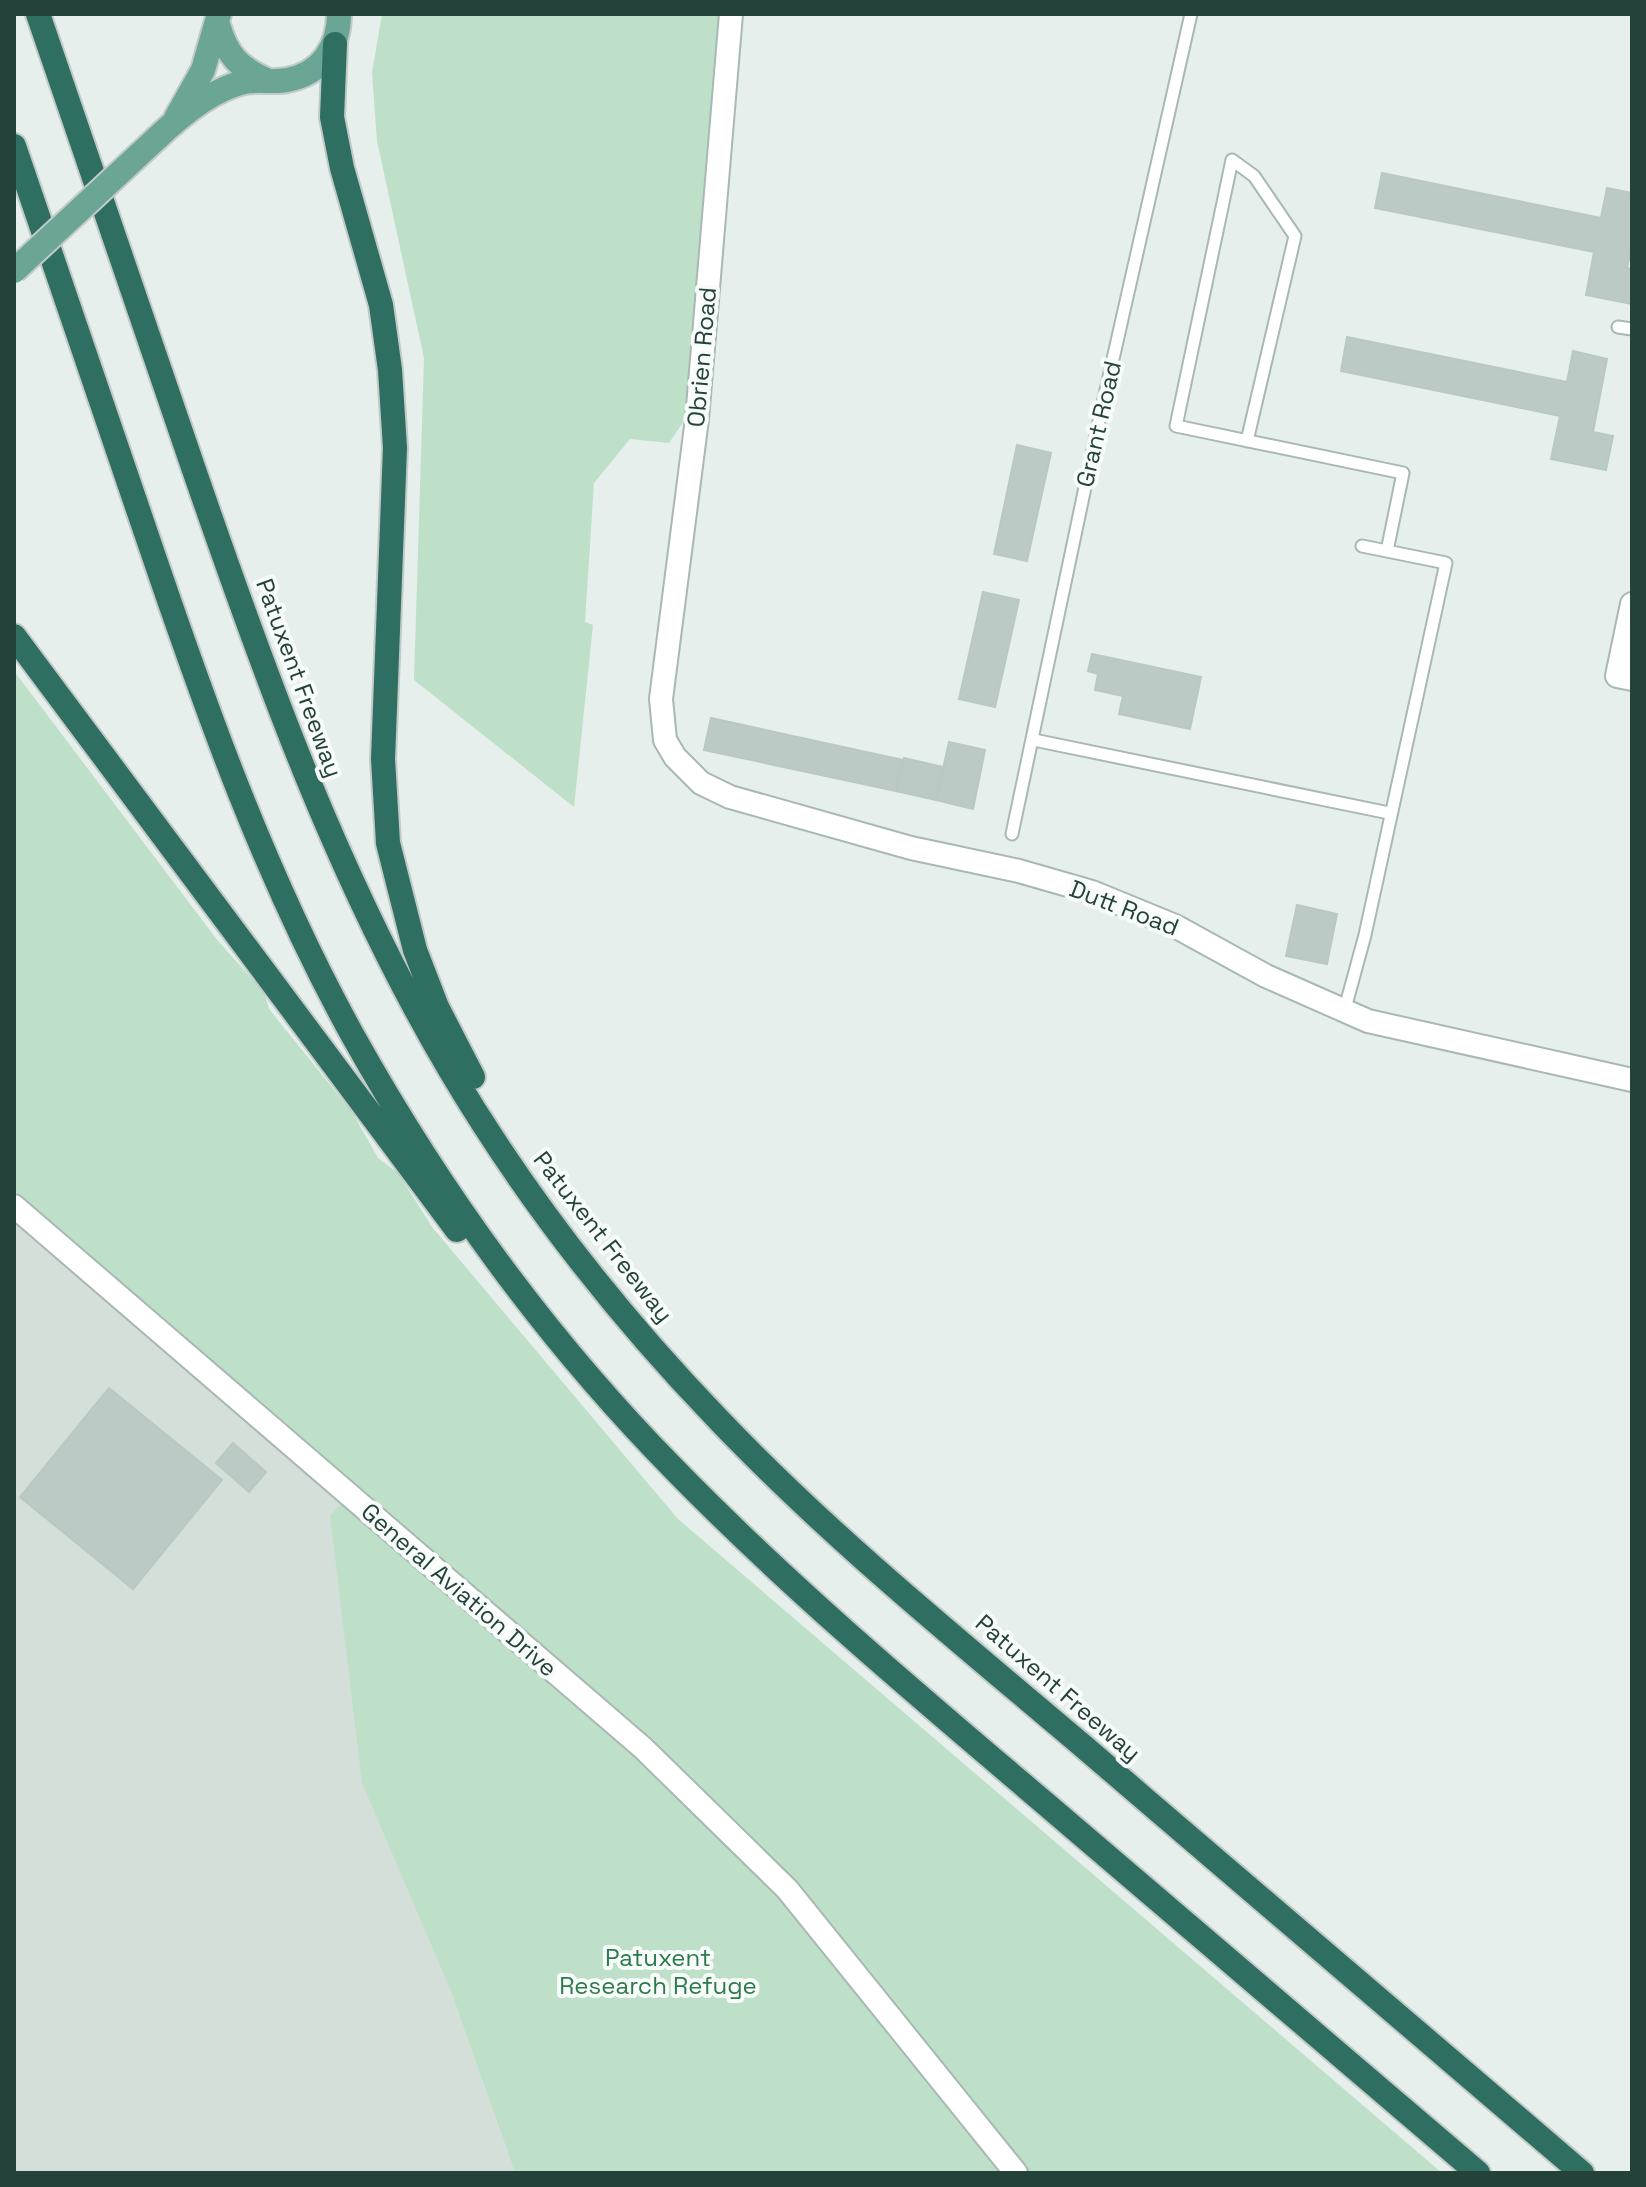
<svg xmlns="http://www.w3.org/2000/svg" width="1646" height="2187" font-family="'Space Grotesk',sans-serif">
<style>
.built{fill:#d4dfda}
.green{fill:#bfe0c8}
.building{fill:#bbcac4;stroke:#b8c9c2;stroke-width:2}
.lines{fill:none;stroke-linecap:round;stroke-linejoin:round}
.lane-casing{stroke:#a8b8b2;stroke-width:15}
.street-casing{stroke:#a8b8b2;stroke-width:26}
.primary-casing{stroke:#c2cac8;stroke-width:28}
.highway-casing{stroke:#c2cac8;stroke-width:28}
.lane{stroke:#fff;stroke-width:11}
.street{stroke:#fff;stroke-width:22}
.primary{stroke:#6aa596;stroke-width:24}
.highway{stroke:#2f6f62;stroke-width:24}
.primary-bridge-casing{stroke:#c2cac8;stroke-width:28;stroke-linecap:butt}
.primary-bridge{stroke:#6aa596;stroke-width:24}
.labels{text-anchor:middle;stroke-width:8;stroke-linejoin:round;paint-order:stroke}
.street-label{font-size:24px;fill:#24423a;stroke:#f7fbf9}
.park-label{font-size:24px;fill:#2d7a4b;stroke:#f7fbf9}
</style>
<rect width="100%" height="100%" fill="#e6efeb"/>
<path class="built" d="M14,1166L373,1467L450,1989L515,2173H14Z"/>
<path class="green" d="M382,14H721L690,412L669,443L630,439L594,483L585,622L593,625L574,807L414,680L424,358L377,141L372,73Z
M14,671L218,941L264,992L269,1009L352,1112L378,1158L398,1173L432,1227L678,1519L1442,2173H515L450,1989L362,1783L330,1516L354,1488L14,1198Z"/>
<path class="building" d="M1382,173L1601,218L1607,188L1632,193V245L1627,268L1632,269V304L1586,295L1594,252L1375,208Z
M1347,337L1567,382L1573,351L1607,359L1593,432L1613,436L1606,470L1551,459L1560,416L1341,371Z
M1017,445L1051,453L1027,561L994,554Z
M983,592L1019,600L995,707L959,699Z
M1092,654L1201,677L1190,729L1119,714L1123,696L1095,690L1098,674L1088,671Z
M711,718L903,760L896,791L704,750Z
M949,742L985,750L973,809L936,800Z
M904,758L943,767L936,800L896,791Z
M1297,905L1337,914L1327,964L1286,956Z
M109,1388L222,1480L133,1589L20,1497Z
M233,1443L266,1472L249,1492L216,1463Z"/>
<g class="lines">
<g class="lane-casing">
<path id="lane" d="M1618,327L1632,329
M1247,441L1295,236L1254,176L1232,160L1176,426L1403,473L1387,551
M1034,740L1389,813
M1012,834L1099,421L1191,14
M1344,1012L1365,935L1446,563L1362,546"/>
</g>
<g class="street-casing">
<path id="street" d="M731,14L697,419L661,699L665,740L675,757L701,783L730,797L911,848L1019,871L1092,892L1175,926L1266,976L1368,1021L1632,1080
M1632,604L1617,676L1632,679
M14,1206L643,1748L787,1889L1016,2173"/>
</g>
<g class="primary-casing">
<path id="primary" d="M218,25C227,55 238,67 266,80
M176,118L203,70L219,14
M157,138C179,117 213,89 244,82C259,79 274,83 287,80C321,74 339,47 339,14"/>
</g>
<g class="highway-casing">
<path id="highway" d="M38,14C89,165 141,316 193,467C265,676 338,880 450,1070C524,1195 616,1313 716,1417C829,1536 958,1640 1083,1746C1249,1889 1416,2031 1582,2173
M335,44L332,117L342,168L381,305L390,370L395,448L383,759L388,843L415,950L437,1007L473,1077
M14,146C58,276 103,406 147,536C205,707 265,877 353,1036C440,1192 548,1341 674,1469C791,1589 920,1697 1047,1805C1191,1928 1334,2050 1478,2173
M14,636L457,1230"/>
</g>
<use href="#lane" class="lane"/>
<use href="#street" class="street"/>
<use href="#primary" class="primary"/>
<use href="#highway" class="highway"/>
<g class="primary-bridge-casing">
<path id="primary-bridge" d="M14,271L157,138"/>
</g>
<use href="#primary-bridge" class="primary-bridge"/>
</g>
<g class="labels">
<g class="street-label">
<text transform="translate(702 357) rotate(-85)" y="8">Obrien Road</text>
<text transform="translate(1099 424) rotate(-77)" y="8">Grant Road</text>
<text transform="translate(299 678) rotate(70)" y="8">Patuxent Freeway</text>
<text transform="translate(1124 908) rotate(21)" y="8">Dutt Road</text>
<text transform="translate(603 1237) rotate(52)" y="8">Patuxent Freeway</text>
<text transform="translate(459 1590) rotate(41)" y="8">General Aviation Drive</text>
<text transform="translate(1058 1688) rotate(41)" y="8">Patuxent Freeway</text>
</g>
<g class="park-label">
<text x="658" y="1966">Patuxent<tspan x="658" dy="28">Research Refuge</tspan></text>
</g>
</g>
<rect width="1646" height="2187" fill="none" stroke="#24423a" stroke-width="32"/>
</svg>
